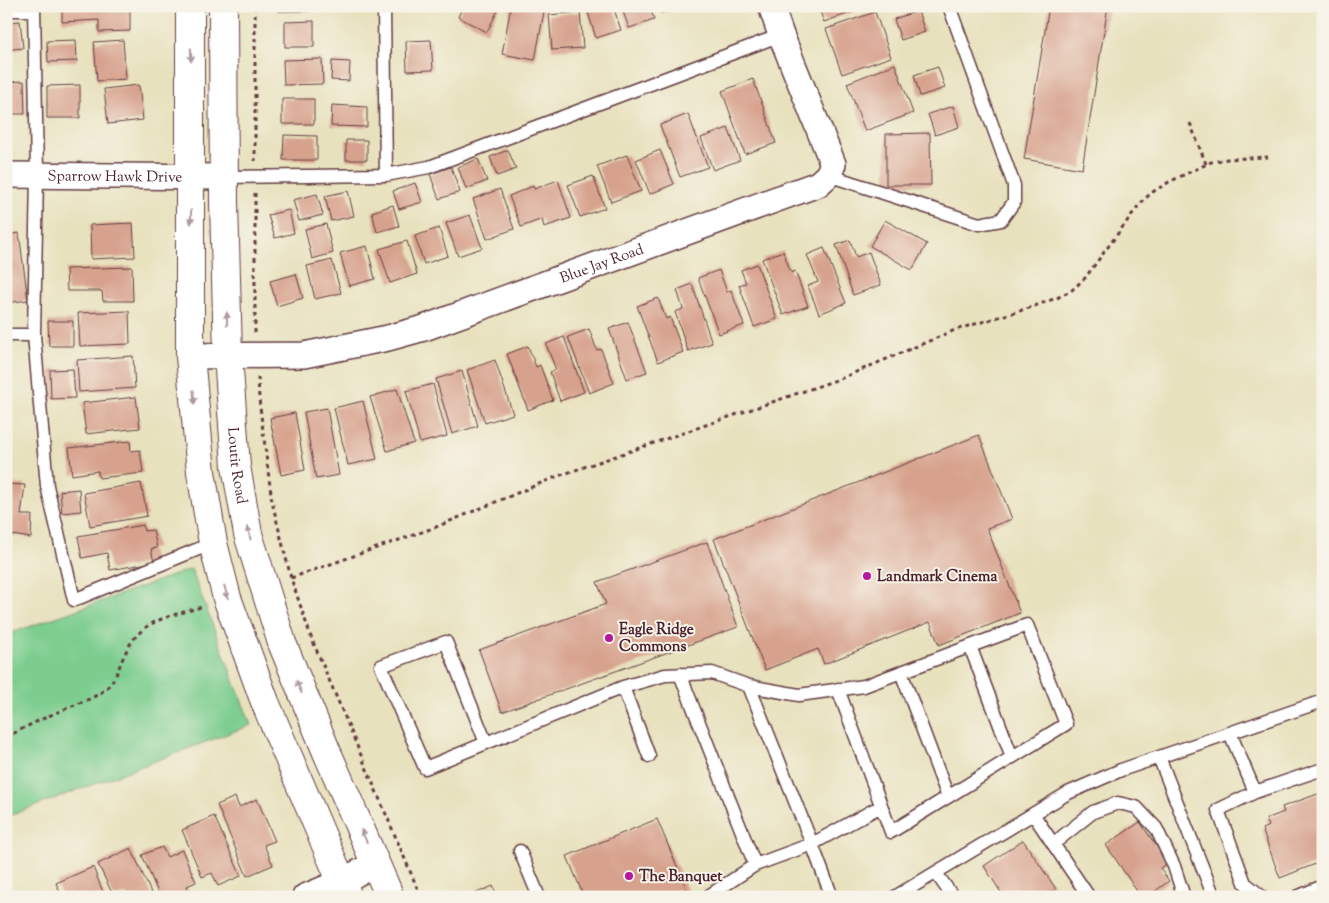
<svg xmlns="http://www.w3.org/2000/svg" width="1329" height="903" font-family="'Sorts Mill Goudy',serif">
<style>
.green{fill:#7ccd8e;stroke:#63765c}
.building{fill:#d7a28d}
.lines{fill:none;stroke-linecap:round;stroke-linejoin:round}
.service-casing{stroke:#623c41;stroke-width:15}
.minor-casing{stroke:#623c41;stroke-width:28}
.tertiary-casing{stroke:#623c41;stroke-width:30}
.path{stroke:#623c41;stroke-width:3;stroke-dasharray:4 4;stroke-linecap:butt}
.service{stroke:#fff;stroke-width:12}
.minor{stroke:#fff;stroke-width:25}
.tertiary{stroke:#fff;stroke-width:28}
.oneway{fill:#ae9aa0}
.poi-dot{fill:#b5179e;stroke:#f7f3e8;stroke-width:2}
.labels{text-anchor:middle;stroke-width:4;stroke-linejoin:round;paint-order:stroke}
.street-label{font-size:15px;fill:#4a1f2b;stroke:#f7f3e8}
.poi-label{font-size:15px;font-weight:bold;fill:#4a1f2b;stroke:#f7f3e8;text-anchor:start}
</style>
<rect width="100%" height="100%" fill="#f7f3e8"/>
<filter id="ink" filterUnits="userSpaceOnUse"><feTurbulence type="fractalNoise" baseFrequency=".02" numOctaves="2"/><feDisplacementMap in="SourceGraphic" scale="10" xChannelSelector="R" yChannelSelector="G"/><feConvolveMatrix kernelMatrix="1 2 1 2 8 2 1 2 1" color-interpolation-filters="sRGB"/></filter>
<filter id="wash" filterUnits="userSpaceOnUse"><feTurbulence type="fractalNoise" baseFrequency=".0096" numOctaves="4" result="noise"/><feDisplacementMap in="SourceGraphic" scale="20" xChannelSelector="R" yChannelSelector="G"/><feGaussianBlur stdDeviation="1.12" result="paint"/><feColorMatrix in="noise" values="0 0 0 0 0 0 0 0 0 0 0 0 0 0 0 0 0 1.4 0 .05"/><feComposite in="paint" operator="in"/></filter>
<g filter="url(#wash)">
<rect width="100%" height="100%" fill="#e8e1bd"/>
<path class="green" d="M191,569L251,725L6,817V635Z"/>
<g id="blocks">
<path class="building" d="M62,6H130V31L99,32V20L62,22Z
M277,6H311V11H277Z
M463,6H500L487,32L458,17Z
M511,6H545L535,60L502,54Z
M586,6H613L621,30L596,38Z
M621,6H650L654,20L629,28Z
M659,6H682V7L661,13Z
M818,6H867V7L824,22Z
M1049,6H1108L1082,169L1024,159Z
M918,11L925,32L901,40L894,19Z
M580,12L583,48L552,50L549,15Z
M875,12L891,57L842,74L826,29Z
M20,21L23,48L6,50V22Z
M314,21V47H285V22Z
M76,40L77,61L48,62L47,41Z
M123,40L126,79L97,81L94,42Z
M431,40L433,70L407,71L406,41Z
M322,59L323,84L284,85L283,60Z
M332,61L350,62L349,81L331,80Z
M895,64L913,113L865,131L847,83Z
M938,67L945,88L920,96L914,75Z
M753,79L776,143L745,154L722,91Z
M24,81L25,114H6V82Z
M80,85V118H47V86Z
M139,85L143,120L108,124L104,89Z
M282,99H314V124H282Z
M332,105L367,107V127L331,126Z
M953,106L959,127L935,135L928,114Z
M688,114L708,167L680,177L660,125Z
M728,128L740,160L713,170L701,138Z
M930,133L931,185H886V134Z
M284,135L317,136V160H283Z
M346,140H367V160H346Z
M508,150L516,169L497,176L490,157Z
M660,150L674,184L650,194L636,160Z
M627,155L641,191L611,202L597,166Z
M478,159L487,181L466,189L458,167Z
M451,167L460,192L439,199L430,174Z
M593,176L605,208L580,217L568,185Z
M558,180L571,218L544,227L542,219L521,227L509,196L533,186L534,189Z
M415,183L422,202L399,209L393,191Z
M500,189L514,229L487,239L473,199Z
M348,191L354,216L331,221L325,196Z
M317,194L323,215L299,221L293,200Z
M393,205L399,226L377,232L372,212Z
M289,210L294,233L275,238L268,215Z
M470,215L482,248L458,256L446,223Z
M885,220L927,244L912,270L870,246Z
M133,223L135,257L91,259L90,225Z
M326,224L333,253L312,259L305,229Z
M439,228L448,256L424,264L415,236Z
M19,233L28,300L6,303V235Z
M850,240L856,257L869,252L881,285L853,295L836,245Z
M407,241L417,274L390,283L379,249Z
M367,246L375,279L349,286L340,253Z
M824,248L846,303L819,314L808,286L818,282L807,255Z
M783,251L791,273L795,271L808,306L783,315L762,259Z
M332,260L341,293L315,299L307,266Z
M757,264L777,319L754,327L739,285L746,283L741,270Z
M132,267L133,301H103L102,291H67L66,269Z
M719,270L727,292L731,290L744,325L719,334L698,278Z
M296,274L303,298L277,306L270,281Z
M692,284L712,343L688,351L675,312L683,309L677,290Z
M658,298L666,319L670,317L683,352L658,362L637,306Z
M129,311L130,344L80,346L78,313Z
M48,321H73V346H49Z
M628,322L647,372L627,379L609,329Z
M589,329L597,350L601,349L614,383L589,393L568,337Z
M564,337L584,392L560,401L550,372L556,370L546,344Z
M528,346L536,367L540,365L553,400L528,410L507,354Z
M133,356L135,388L79,392L77,360Z
M495,360L513,414L485,423L467,370Z
M73,369L75,398L51,399L50,370Z
M462,371L478,426L452,434L436,379Z
M433,384L447,436L420,443L406,391Z
M397,389L414,443L387,451L370,397Z
M136,397L140,428L86,434L82,403Z
M363,401L377,459L348,465L334,408Z
M327,408L339,475L316,479L304,412Z
M295,413L305,470L281,475L270,418Z
M979,435L1012,519L987,528L1020,613L939,645L930,622L824,664L818,649L765,670L714,539Z
M130,441L131,451L140,450L143,473L99,478L98,471L72,475L69,448Z
M141,483L147,516L90,526L84,493Z
M6,484L25,485L21,515H32L31,538L6,534Z
M79,489L81,511L62,513L60,491Z
M143,525L144,531L153,530L157,548L151,549L154,562L110,570L107,553L82,558L78,536Z
M707,542L738,627L502,712L479,650L606,604L597,582Z
M1323,792V861L1280,878L1262,829L1269,826L1266,819L1284,812L1282,807Z
M235,797L239,807L257,799L275,841L264,845L273,865L247,876L217,805Z
M214,816L241,876L218,886L212,873L202,877L182,830Z
M657,819L690,897H584L567,856Z
M1140,822L1168,863L1160,868L1169,881L1147,897H1141L1106,845Z
M1023,840L1056,889L1051,892L1054,897H1004L984,866Z
M162,847L167,857L182,850L196,882L187,886L191,897H160L142,855Z
M131,848L153,897H126V895L114,897L98,864Z
M93,867L105,897H62L56,883Z
M493,886L497,897H467Z"/>
</g>
</g>
<g filter="url(#ink)">
<use href="#blocks" fill-opacity="0" stroke="#623c41" stroke-width="1"/>
<g class="lines">
<g class="service-casing">
<path id="service" d="M34,6L37,175L34,335L47,486L74,600L213,543
M384,6L386,175
M6,10H34
M828,175L979,224L1001,220L1014,202V185L949,6
M224,177L386,175L429,167L781,35
M6,335H34
M970,646L1012,757
M901,672L948,797
M680,674L755,865
M749,686L812,844L881,806
M623,687L665,675L712,673L749,686L799,695L864,686L1027,625L1066,724L891,832L838,689
M1230,733L1255,792L1323,769
M486,743L446,642L381,666L425,768L623,687L649,756
M1159,757L1214,897
M1255,792L1218,810L1245,883L1262,897
M1033,814L1089,897
M1053,844L1093,812L1118,803L1136,807L1156,828L1174,866L1184,897
M520,851L539,897
M936,873L953,897
M707,897L755,865L812,844L832,897
M895,897L1068,793L1121,770L1323,701
M1297,897L1323,886"/>
</g>
<g class="minor-casing">
<g id="minor">
<path id="s1" d="M6,175L224,177"/>
<path id="s2" d="M190,356L304,355L388,338L424,328L818,184L828,175L833,164L781,35L771,6"/>
<path d="M305,897L341,882L376,863"/>
</g>
</g>
<g class="tertiary-casing">
<g id="tertiary">
<path d="M190,6V356L201,472L213,543L227,598L265,702L348,897"/>
<path id="s3" d="M223,6L224,202L228,356L236,466L248,534L282,643L326,750L390,897"/>
</g>
</g>
<path class="path" d="M255,6V161
M1190,123L1206,164
M255,333V192
M258,377L259,399L272,502L291,578L311,637L421,897
M291,578L436,527L558,476L842,378L955,330L1029,308L1059,297L1072,290L1085,278L1139,205L1151,193L1169,182L1211,162L1227,159L1268,157
M6,737C26,727 45,717 65,709C78,703 91,700 103,691C117,680 117,670 124,656C140,619 166,618 201,607"/>
<use href="#service" class="service"/>
<use href="#minor" class="minor"/>
<use href="#tertiary" class="tertiary"/>
</g>
<defs><path id="oneway-solid" d="M-6-.8H1V-3.2L6.5 0L1 3.2V.8H-6Z" transform="scale(1.25)"/></defs>
<g class="oneway">
<use href="#oneway-solid" transform="translate(191 55) rotate(89)"/>
<use href="#oneway-solid" transform="translate(191 217) rotate(90)"/>
<use href="#oneway-solid" transform="translate(227 319) rotate(-91)"/>
<use href="#oneway-solid" transform="translate(194 397) rotate(85)"/>
<use href="#oneway-solid" transform="translate(249 533) rotate(-103)"/>
<use href="#oneway-solid" transform="translate(226 592) rotate(75)"/>
<use href="#oneway-solid" transform="translate(299 687) rotate(-112)"/>
<use href="#oneway-solid" transform="translate(364 836) rotate(-114)"/>
</g>
</g>
<g class="poi-dot">
<circle cx="867" cy="576" r="5"/>
<circle cx="609" cy="638" r="5"/>
<circle cx="629" cy="876" r="5"/>
</g>
<g class="labels">
<g class="street-label">
<text dy="5" stroke="none"><textPath href="#s1" startOffset="109">Sparrow Hawk Drive</textPath></text>
<text dy="5" stroke="none"><textPath href="#s2" startOffset="426">Blue Jay Road</textPath></text>
<text dy="5" stroke="none"><textPath href="#s3" startOffset="460">Loutit Road</textPath></text>
</g>
<g class="poi-label">
<text x="877" y="581">Landmark Cinema</text>
<text x="619" y="634">Eagle Ridge<tspan x="619" dy="17">Commons</tspan></text>
<text x="639" y="881">The Banquet</text>
</g>
</g>
<rect width="1329" height="903" fill="none" stroke="#f7f3e8" stroke-width="25"/>
</svg>
